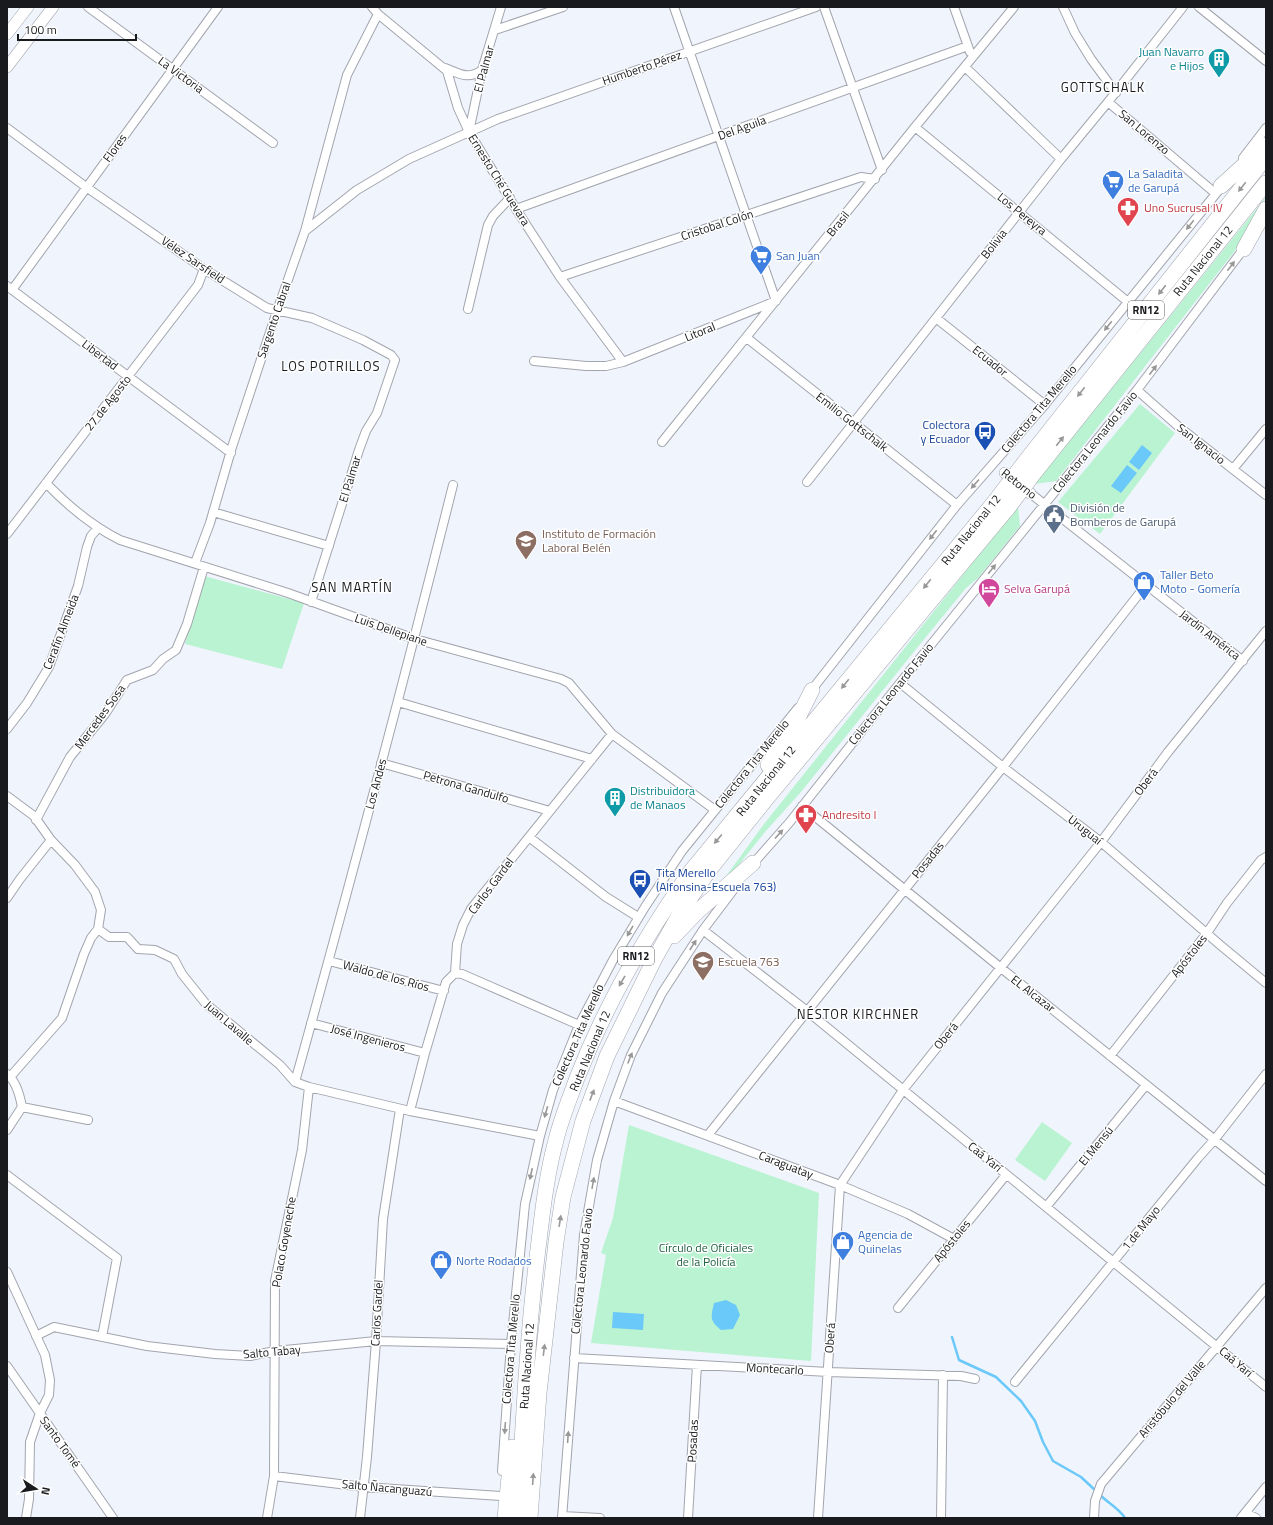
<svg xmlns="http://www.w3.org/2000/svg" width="1273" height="1525" font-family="'Titillium Web',sans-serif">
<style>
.green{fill:#b9f3d1}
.water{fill:#6ac9f9}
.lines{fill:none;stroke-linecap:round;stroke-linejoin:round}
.stream{stroke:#6ac9f9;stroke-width:2.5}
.street-casing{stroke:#a2a5ad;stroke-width:10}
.secondary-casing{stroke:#a2a5ad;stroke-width:12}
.highway-casing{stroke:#a2a5ad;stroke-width:16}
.street{stroke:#fff;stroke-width:8}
.secondary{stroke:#fff;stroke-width:11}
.highway{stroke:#fff;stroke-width:15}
.highway-bridge-casing{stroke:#a2a5ad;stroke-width:16;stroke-linecap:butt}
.highway-bridge{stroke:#fff;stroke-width:15}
.oneway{fill:#989899}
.labels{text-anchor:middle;stroke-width:3;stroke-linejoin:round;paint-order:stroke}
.shield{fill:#fff;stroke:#5e5f61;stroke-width:1}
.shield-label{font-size:11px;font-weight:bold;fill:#191a1d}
.culture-label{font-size:12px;fill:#0d838f;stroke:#fff;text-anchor:end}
.street-label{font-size:12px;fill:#191a1d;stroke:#fff}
.shop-label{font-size:12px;fill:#366cbe;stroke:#fff;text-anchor:start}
.health-label{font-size:12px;fill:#be3a42;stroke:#fff;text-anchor:start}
.transit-label{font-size:12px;fill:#164399;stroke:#fff;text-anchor:end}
.service-label{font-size:12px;fill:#4e5e75;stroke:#fff;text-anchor:start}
.education-label{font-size:12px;fill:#785e54;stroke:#fff;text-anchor:start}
.hotel-label{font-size:12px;fill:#b23c85;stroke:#fff;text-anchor:start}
.park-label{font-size:12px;fill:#1d5f3f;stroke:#fff}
.neighbourhood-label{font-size:13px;letter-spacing:1px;fill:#191a1d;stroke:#fff}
</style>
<rect width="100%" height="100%" fill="#f0f4fd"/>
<path class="green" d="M1266,197L1251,230L1056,481L1035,484Z
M1140,404L1175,433L1100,534L1058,502Z
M1018,506L1020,526L978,578L966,588L921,643L801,792L765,832L725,882L713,894L764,824Z
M204,576L304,603L282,669L185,644Z
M1042,1122L1072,1143L1045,1181L1015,1160Z
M629,1125L819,1193L811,1361L591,1343L606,1255L601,1253L613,1218Z"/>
<path class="water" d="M1142,445L1152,453L1139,470L1129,462Z
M1127,465L1137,473L1121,493L1111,486Z
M726,1300L736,1305L740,1315L733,1329L721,1330C709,1320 711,1317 714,1303Z
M613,1312L644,1314L643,1330L612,1328Z"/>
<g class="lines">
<path class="stream" d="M952,1337L959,1360L996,1377L1021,1401L1035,1421L1043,1442L1053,1461L1081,1477L1096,1491
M1100,1495C1108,1503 1119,1508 1125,1518"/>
<g class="street-casing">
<path id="street" d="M88,7L273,143
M372,7L378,14L447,71L458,108L469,132L516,209L560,277L623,362
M674,7L776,301
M824,7L882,170
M954,7L970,52
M1063,7L1075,33L1091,59L1116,93
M1199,7L1266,61
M495,30L563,7
M965,67L1061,159
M445,68C460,74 468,80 482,70
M1108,102L1215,193
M915,127L1128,302
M7,128L86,187L204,269L267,308L312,318L363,340L391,355L395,360L377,413L366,431L359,450L311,602
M469,132L482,70L501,7
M1243,158L1266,128
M516,209L968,46
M305,231L357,190L409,159L498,119L816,7
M560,277L861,177L875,179
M7,286L231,453
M12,290L218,7
M468,309L488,225L493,216L510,198
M936,318L1045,405
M747,338L957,505
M534,361L586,366H606L623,362L776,301
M1137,390L1179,427L1266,495
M662,442L915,127L1014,7
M1233,469L1266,429
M807,482L1061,159L1108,102L1183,7
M46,483C68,506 92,526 120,540L288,593L415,639L561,679L569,683L612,734L715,810
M1030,493L1243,661
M213,512L329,546
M7,534L198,285L204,269
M195,563L210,523L232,447L277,311L305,231L347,75L378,14
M900,683L1003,767L1101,842L1219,944L1266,983
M810,692L957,505L1042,408L1223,185
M398,702L592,759
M7,729L27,703L49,667L78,586L87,547L91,536L98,528
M381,763L550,811
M7,796L34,816L51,840L75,865L95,892L101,910L98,929L109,937H127L138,949L155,950L174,959L182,974L206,1004L280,1065L295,1082L309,1087L410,1111L540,1136
M802,806L1001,968L1266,1181
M36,820L70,757L105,714L127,680L153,670L163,659L176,650L187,624L204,567
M529,837L606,897L638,917
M751,866L789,823L900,683L1137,390L1245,247
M7,898L20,879L51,840
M703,930L807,1011L1266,1387
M329,961L444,991
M455,973L462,974L579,1025
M311,1023L425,1053
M1110,1056L1207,933L1227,903L1261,860L1266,857
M7,1074C16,1081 20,1096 22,1107L7,1130
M10,1077L62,1018L84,954L91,938L98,929
M295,1082C350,884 403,685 453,485
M614,1101L840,1185L908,1214L954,1239
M22,1107L88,1120
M410,1111L425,1053L446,982L455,973L457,944L463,925L471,909L612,734
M708,1135L1003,767L1146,585
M7,1175L117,1258L102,1337
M1046,1207L1146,1085
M7,1272L45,1355L50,1380L49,1395L40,1413L30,1442L29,1499L26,1518
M898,1308L1006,1175
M36,1336L54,1327L147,1346L215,1354L250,1356L275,1351L376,1341L511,1344
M574,1358L828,1372L961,1376L975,1379
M7,1366L113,1518
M1015,1382L1198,1158L1215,1139L1266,1074
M502,1471L511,1344L525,1204L540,1136L553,1090L579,1025L613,960L645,907L682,851L798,708
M274,1476L364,1487L501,1496
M1245,1513L1256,1518
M562,1516L600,1518
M267,1518L274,1476L275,1281L302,1150L309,1087
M360,1518L367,1457L376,1341L383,1219L400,1109
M562,1518L584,1235L597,1160L614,1101L631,1055L662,993L703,930L737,885
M688,1518L697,1365
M818,1518L840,1185L903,1090L1101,842L1168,752L1266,631
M941,1518L943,1375
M1094,1518L1095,1501L1101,1484L1266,1288
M1241,1518L1266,1487"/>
</g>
<g class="secondary-casing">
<path id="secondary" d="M7,34L28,7
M7,67L53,7
M1005,473L1030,493"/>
</g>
<g class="highway-casing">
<path id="highway" d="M1221,186L1266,145
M1244,249L1266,209
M1024,463L1266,157
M1035,472L1266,183
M768,765L796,722L812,690
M674,936L698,911L753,863
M505,1518L512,1447
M518,1518C523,1426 527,1333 539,1241C543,1207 547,1173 556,1140C561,1119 570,1098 577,1078C606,1004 645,936 691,871L996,500
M530,1518L539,1393L556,1242L563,1197L583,1121L607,1056L655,958L682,910L710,869L767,798L1008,508"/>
</g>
<use href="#street" class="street"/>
<use href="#secondary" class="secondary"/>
<use href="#highway" class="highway"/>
<g class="highway-bridge-casing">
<path id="highway-bridge" d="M996,500L1024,463
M1008,508L1035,472"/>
</g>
<use href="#highway-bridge" class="highway-bridge"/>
</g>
<defs><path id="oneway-solid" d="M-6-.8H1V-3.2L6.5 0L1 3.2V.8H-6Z"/></defs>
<g class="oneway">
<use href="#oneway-solid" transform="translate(1242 187) rotate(128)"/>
<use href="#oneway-solid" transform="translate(1190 225) rotate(129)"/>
<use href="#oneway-solid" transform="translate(1231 266) rotate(-53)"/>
<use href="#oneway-solid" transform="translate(1162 290) rotate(128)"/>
<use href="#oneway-solid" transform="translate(1108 326) rotate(129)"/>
<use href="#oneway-solid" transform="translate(1153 370) rotate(-53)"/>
<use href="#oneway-solid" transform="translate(1081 392) rotate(128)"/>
<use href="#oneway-solid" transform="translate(1060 441) rotate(-51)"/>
<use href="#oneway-solid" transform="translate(975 484) rotate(131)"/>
<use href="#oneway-solid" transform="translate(933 535) rotate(128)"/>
<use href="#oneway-solid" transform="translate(992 569) rotate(-51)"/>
<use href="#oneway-solid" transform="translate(927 584) rotate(129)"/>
<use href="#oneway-solid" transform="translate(845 684) rotate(129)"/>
<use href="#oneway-solid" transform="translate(779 834) rotate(-48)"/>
<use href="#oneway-solid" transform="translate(718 839) rotate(130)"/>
<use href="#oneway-solid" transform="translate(630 931) rotate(120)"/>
<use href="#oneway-solid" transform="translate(693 945) rotate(-57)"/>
<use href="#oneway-solid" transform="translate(622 981) rotate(120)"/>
<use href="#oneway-solid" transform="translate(630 1058) rotate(-68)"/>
<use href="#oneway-solid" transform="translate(592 1095) rotate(-69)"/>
<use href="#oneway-solid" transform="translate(546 1112) rotate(106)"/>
<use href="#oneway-solid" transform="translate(531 1174) rotate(102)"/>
<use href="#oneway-solid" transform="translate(593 1183) rotate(-80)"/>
<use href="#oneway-solid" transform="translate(560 1221) rotate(-81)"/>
<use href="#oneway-solid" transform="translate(544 1350) rotate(-83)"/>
<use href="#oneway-solid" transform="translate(505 1428) rotate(94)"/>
<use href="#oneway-solid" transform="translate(568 1437) rotate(-86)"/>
<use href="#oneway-solid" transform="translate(533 1479) rotate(-86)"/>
</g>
<defs>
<g id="building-pin" transform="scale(1.15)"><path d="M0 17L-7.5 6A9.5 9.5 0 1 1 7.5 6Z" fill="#0f9aa8" stroke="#fff"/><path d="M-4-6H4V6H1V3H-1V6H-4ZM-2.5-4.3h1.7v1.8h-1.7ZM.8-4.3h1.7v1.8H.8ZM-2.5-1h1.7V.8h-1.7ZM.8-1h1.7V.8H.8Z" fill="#fff"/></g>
<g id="supermarket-pin" transform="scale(1.15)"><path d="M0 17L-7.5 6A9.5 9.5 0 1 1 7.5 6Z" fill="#3f7fe0" stroke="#fff"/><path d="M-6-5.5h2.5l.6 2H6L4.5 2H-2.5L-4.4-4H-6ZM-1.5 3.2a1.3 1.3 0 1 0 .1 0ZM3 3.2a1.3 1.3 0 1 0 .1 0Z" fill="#fff"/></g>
<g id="pharmacy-pin" transform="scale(1.15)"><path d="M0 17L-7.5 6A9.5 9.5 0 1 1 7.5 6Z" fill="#e0444e" stroke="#fff"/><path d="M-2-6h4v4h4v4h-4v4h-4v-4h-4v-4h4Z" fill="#fff"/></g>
<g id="bus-pin" transform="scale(1.15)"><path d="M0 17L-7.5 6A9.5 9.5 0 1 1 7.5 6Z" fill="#1a4fb4" stroke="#fff"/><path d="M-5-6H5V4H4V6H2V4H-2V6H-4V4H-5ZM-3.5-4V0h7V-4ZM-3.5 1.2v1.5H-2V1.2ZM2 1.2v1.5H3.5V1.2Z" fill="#fff"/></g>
<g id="civic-pin" transform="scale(1.15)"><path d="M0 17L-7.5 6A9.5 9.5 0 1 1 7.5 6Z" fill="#5c6f8a" stroke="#fff"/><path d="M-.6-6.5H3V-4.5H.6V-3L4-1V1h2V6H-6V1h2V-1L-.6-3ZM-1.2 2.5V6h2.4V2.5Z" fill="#fff"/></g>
<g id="school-pin" transform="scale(1.15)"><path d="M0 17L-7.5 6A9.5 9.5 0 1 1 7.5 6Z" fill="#8d6e63" stroke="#fff"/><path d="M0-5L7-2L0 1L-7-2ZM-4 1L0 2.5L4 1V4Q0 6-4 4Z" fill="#fff"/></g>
<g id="shop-pin" transform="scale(1.15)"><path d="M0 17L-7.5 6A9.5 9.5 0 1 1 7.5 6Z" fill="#3f7fe0" stroke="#fff"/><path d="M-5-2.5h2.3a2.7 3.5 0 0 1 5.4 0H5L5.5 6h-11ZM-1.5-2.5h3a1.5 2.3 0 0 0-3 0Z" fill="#fff"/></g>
<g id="hotel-pin" transform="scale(1.15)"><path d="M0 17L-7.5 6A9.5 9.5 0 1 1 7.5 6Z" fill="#d1479c" stroke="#fff"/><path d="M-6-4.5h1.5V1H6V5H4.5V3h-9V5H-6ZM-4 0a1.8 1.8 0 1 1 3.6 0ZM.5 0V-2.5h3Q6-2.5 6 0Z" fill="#fff"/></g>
</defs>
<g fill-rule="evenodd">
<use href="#building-pin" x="1219" y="59"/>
<use href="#supermarket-pin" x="1113" y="181"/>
<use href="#pharmacy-pin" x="1128" y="208"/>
<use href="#supermarket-pin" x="761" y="256"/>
<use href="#bus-pin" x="985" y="432"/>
<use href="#civic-pin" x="1054" y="515"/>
<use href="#school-pin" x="526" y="541"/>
<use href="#shop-pin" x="1144" y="582"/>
<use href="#hotel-pin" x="989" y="589"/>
<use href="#building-pin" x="615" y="798"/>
<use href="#pharmacy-pin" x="806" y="815"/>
<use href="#bus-pin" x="640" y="880"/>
<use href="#school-pin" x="703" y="962"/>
<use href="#shop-pin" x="843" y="1242"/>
<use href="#shop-pin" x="441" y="1261"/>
</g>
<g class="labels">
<g class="shield">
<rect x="1128" y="301" width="36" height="18" rx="3"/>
<rect x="618" y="947" width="36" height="18" rx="3"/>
</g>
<g class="shield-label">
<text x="1146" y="314">RN12</text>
<text x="636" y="960">RN12</text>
</g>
<g class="culture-label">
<text x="1204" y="56">Juan Navarro<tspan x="1204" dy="14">e Hijos</tspan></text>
<text x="630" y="795" text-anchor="start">Distribuidora<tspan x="630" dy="14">de Manaos</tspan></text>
</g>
<g class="street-label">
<text transform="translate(642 68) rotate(-19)" y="4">Humberto Pérez</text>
<text transform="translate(484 69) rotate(-75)" y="4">El Palmar</text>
<text transform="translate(181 75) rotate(36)" y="4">La Victoria</text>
<text transform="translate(742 128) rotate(-20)" y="4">Del Aguila</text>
<text transform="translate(1144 132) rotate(40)" y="4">San Lorenzo</text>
<text transform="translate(115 148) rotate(-54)" y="4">Flores</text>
<text transform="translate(499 180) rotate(58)" y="4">Ernesto Ché Guevara</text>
<text transform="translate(1022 214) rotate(39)" y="4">Los Pereyra</text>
<text transform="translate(838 224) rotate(-51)" y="4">Brasil</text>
<text transform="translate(717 225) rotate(-18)" y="4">Cristobal Colón</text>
<text transform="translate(994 244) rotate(-52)" y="4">Bolivia</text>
<text transform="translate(193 260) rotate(34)" y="4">Vélez Sarsfield</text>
<text transform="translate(1203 261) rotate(-51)" y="4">Ruta Nacional 12</text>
<text transform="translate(274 320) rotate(-71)" y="4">Sargento Cabral</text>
<text transform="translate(700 332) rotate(-22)" y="4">Litoral</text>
<text transform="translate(100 355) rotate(37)" y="4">Libertad</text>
<text transform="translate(990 361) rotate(39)" y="4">Ecuador</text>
<text transform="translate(108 403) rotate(-52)" y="4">27 de Agosto</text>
<text transform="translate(1039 409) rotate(-50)" y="4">Colectora Tita Merello</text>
<text transform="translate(852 422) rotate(38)" y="4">Emilio Gottschalk</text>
<text transform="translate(1095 442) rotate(-51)" y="4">Colectora Leonardo Favio</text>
<text transform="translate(1201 444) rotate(38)" y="4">San Ignacio</text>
<text transform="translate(350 479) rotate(-73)" y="4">El Palmar</text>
<text transform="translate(1019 484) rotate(38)" y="4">Retorno</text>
<text transform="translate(971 530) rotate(-51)" y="4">Ruta Nacional 12</text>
<text transform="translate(391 630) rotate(19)" y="4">Luis Dellepiane</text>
<text transform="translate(61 632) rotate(-69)" y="4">Cerafín Almeida</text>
<text transform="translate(1210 635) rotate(38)" y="4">Jardín América</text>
<text transform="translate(891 694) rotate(-51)" y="4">Colectora Leonardo Favio</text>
<text transform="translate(100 717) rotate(-54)" y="4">Mercedes Sosa</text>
<text transform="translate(752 764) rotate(-51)" y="4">Colectora Tita Merello</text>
<text transform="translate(766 781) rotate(-51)" y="4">Ruta Nacional 12</text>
<text transform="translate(1146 782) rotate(-53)" y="4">Oberá</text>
<text transform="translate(376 784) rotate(-75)" y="4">Los Andes</text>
<text transform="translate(466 787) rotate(16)" y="4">Petrona Gandulfo</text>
<text transform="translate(1085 830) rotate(38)" y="4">Uruguaí</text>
<text transform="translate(928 860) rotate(-51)" y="4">Posadas</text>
<text transform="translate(491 886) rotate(-53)" y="4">Carlos Gardel</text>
<text transform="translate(1189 956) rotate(-52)" y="4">Apóstoles</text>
<text transform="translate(386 976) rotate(15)" y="4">Waldo de los Ríos</text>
<text transform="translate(1033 994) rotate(38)" y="4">EL Alcazar</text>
<text transform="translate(229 1023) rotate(41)" y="4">Juan Lavalle</text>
<text transform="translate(578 1035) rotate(-66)" y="4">Colectora Tita Merello</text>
<text transform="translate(946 1036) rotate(-51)" y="4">Oberá</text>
<text transform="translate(368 1038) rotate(15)" y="4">José Ingenieros</text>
<text transform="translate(590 1051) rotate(-67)" y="4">Ruta Nacional 12</text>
<text transform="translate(1096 1146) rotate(-51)" y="4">El Mensú</text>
<text transform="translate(985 1157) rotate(39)" y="4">Caá Yarí</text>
<text transform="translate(786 1165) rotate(21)" y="4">Caraguatay</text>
<text transform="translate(1141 1228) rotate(-51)" y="4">1 de Mayo</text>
<text transform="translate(952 1241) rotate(-51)" y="4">Apóstoles</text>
<text transform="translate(284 1242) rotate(-80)" y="4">Polaco Goyeneche</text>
<text transform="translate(582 1271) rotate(-84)" y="4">Colectora Leonardo Favio</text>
<text transform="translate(377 1313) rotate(-87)" y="4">Carlos Gardel</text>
<text transform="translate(830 1338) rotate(-86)" y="4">Oberá</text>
<text transform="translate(511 1349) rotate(-85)" y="4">Colectora Tita Merello</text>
<text transform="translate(272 1352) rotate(-5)" y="4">Salto Tabay</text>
<text transform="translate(1236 1362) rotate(40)" y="4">Caá Yarí</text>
<text transform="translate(527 1366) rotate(-86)" y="4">Ruta Nacional 12</text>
<text transform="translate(775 1369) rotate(3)" y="4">Montecarlo</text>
<text transform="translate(1172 1399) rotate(-50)" y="4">Aristóbulo del Valle</text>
<text transform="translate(693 1441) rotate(-87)" y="4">Posadas</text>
<text transform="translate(60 1442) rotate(54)" y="4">Santo Tomé</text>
<text transform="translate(387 1488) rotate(5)" y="4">Salto Ñacanguazú</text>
</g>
<g class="shop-label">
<text x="1128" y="178">La Saladita<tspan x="1128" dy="14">de Garupá</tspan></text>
<text x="776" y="260">San Juan</text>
<text x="1160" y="579">Taller Beto<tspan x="1160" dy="14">Moto - Gomería</tspan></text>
<text x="858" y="1239">Agencia de<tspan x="858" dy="14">Quinelas</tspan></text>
<text x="456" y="1265">Norte Rodados</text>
</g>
<g class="health-label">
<text x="1144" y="212">Uno Sucrusal IV</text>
<text x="822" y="819">Andresito I</text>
</g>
<g class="transit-label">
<text x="970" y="429">Colectora<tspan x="970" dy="14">y Ecuador</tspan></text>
<text x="656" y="877" text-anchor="start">Tita Merello<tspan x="656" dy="14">(Alfonsina-Escuela 763)</tspan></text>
</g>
<g class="service-label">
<text x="1070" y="512">División de<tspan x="1070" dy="14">Bomberos de Garupá</tspan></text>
</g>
<g class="education-label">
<text x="542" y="538">Instituto de Formación<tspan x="542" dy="14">Laboral Belén</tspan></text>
<text x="718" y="966">Escuela 763</text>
</g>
<g class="hotel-label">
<text x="1004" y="593">Selva Garupá</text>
</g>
<g class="park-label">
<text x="706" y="1252">Círculo de Oficiales<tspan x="706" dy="14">de la Policía</tspan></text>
</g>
<g class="neighbourhood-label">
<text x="1103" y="92">GOTTSCHALK</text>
<text x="331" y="371">LOS POTRILLOS</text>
<text x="352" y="592">SAN MARTÍN</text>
<text x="858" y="1019">NÉSTOR KIRCHNER</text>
</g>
</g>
<rect width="1273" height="1525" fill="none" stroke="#191a1d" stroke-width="16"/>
<g transform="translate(36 1489) rotate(102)" stroke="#ffffff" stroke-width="3" paint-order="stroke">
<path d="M0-3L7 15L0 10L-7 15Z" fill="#191a1d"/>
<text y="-6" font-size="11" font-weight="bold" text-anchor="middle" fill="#191a1d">N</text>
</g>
<path d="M18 34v6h118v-6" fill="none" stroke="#191a1d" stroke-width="2"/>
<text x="24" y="34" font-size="12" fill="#191a1d" stroke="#ffffff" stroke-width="3" paint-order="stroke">100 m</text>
</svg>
